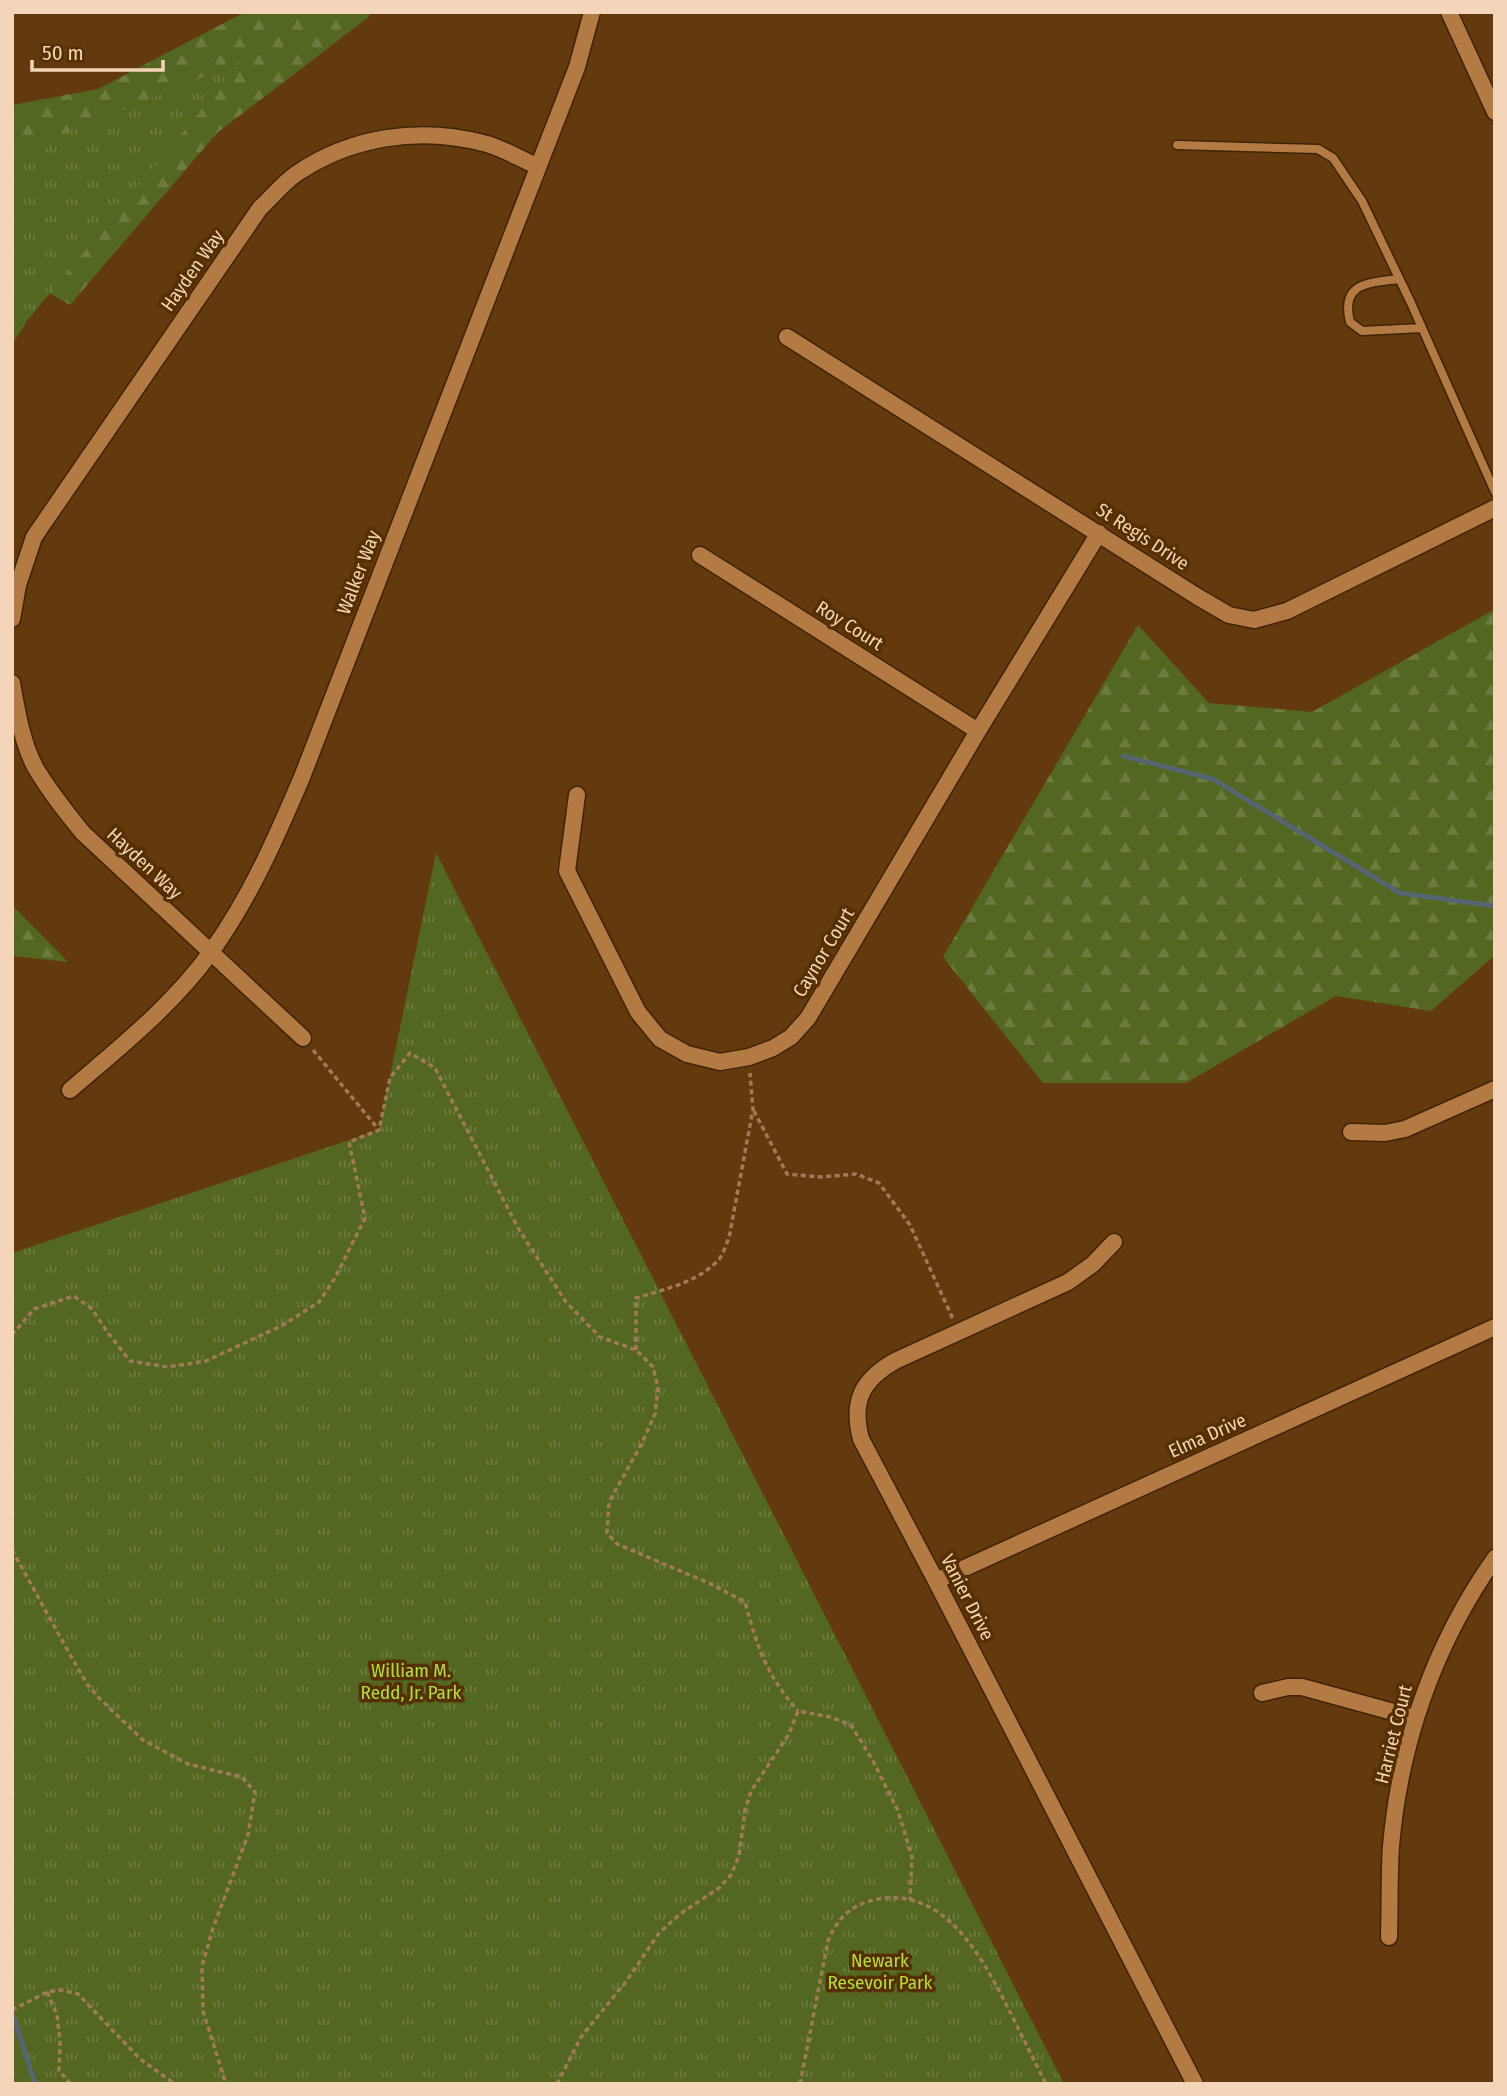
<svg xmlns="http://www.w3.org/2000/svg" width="1507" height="2096" font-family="'Fira Sans Condensed',sans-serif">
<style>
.forest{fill:url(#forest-firs)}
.park{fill:url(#park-tufts)}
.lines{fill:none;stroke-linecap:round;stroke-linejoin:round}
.stream{stroke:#56656f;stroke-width:5}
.service-casing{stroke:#402405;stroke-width:11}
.minor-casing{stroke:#402405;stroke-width:19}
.path{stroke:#a07b56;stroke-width:3.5;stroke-dasharray:5 3.5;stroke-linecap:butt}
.service{stroke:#b37b43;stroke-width:8}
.minor{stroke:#b37b43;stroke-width:16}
.labels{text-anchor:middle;stroke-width:7;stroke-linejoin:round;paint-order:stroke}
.street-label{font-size:19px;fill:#f4d5b9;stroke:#573000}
.park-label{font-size:19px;fill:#b2dc41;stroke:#573000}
</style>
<defs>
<pattern id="forest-firs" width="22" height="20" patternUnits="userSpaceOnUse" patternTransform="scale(1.75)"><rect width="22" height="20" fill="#536720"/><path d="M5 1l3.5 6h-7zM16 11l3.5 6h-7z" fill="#6c7c3e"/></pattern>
<pattern id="park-tufts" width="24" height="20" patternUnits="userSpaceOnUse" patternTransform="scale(1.75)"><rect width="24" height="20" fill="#536720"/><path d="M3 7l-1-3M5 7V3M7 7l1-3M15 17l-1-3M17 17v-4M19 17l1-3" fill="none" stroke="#6c7c3e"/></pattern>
</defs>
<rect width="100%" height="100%" fill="#633a0d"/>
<path class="forest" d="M245,12H368L370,16L217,133L70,305L12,271V105L98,89Z
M1495,609V955L1431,1011L1336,996L1186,1083H1043L943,957L1138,625L1209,703L1312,712Z
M12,905L68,962L12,956Z"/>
<path class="park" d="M242,61L27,321L12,345V155Z
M436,853L1064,2084H12V1253L379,1130Z"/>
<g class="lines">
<path class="stream" d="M1123,756L1213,779L1400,893L1495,906
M12,2011L35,2084"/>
<g class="service-casing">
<path id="service" d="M1177,145L1318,149L1333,158L1362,201L1411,303L1495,492
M1399,279C1369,283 1340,282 1350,322L1362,331L1422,328"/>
</g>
<g class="minor-casing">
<path id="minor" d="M1449,12L1495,112
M787,337L1198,597L1229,615L1254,620L1287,611L1495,508
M700,555L978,731
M12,619L18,585L34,537L260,208C272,197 283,183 296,174C350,137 419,126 483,143C501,147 520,159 537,166
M12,683C17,711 22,742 35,767C49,791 66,812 83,833L303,1038
M577,795L567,871L638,1012L660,1039L687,1054L720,1062L749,1057L773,1048L791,1037L808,1018L978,731L1099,533
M70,1090C120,1047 173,1005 211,952C250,898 276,838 302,777L577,67L592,12
M1351,1132L1385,1133L1405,1129L1495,1089
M1114,1242L1093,1264L1068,1282L895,1361C862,1380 851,1401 861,1439L936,1581L1195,2084
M936,1581L1495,1327
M1262,1693L1288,1687H1302L1415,1718
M1389,1937C1390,1907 1389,1876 1391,1846C1400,1742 1435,1643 1495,1558"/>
</g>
<path class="path" d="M313,1050L379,1130
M754,1111L787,1174L821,1177L856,1174L879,1183L910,1225L953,1319
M12,1335L34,1309L74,1296L92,1309L108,1333L130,1361L168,1367L206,1361L283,1325L319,1302L335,1278L365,1218L349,1142L379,1130L390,1078L410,1053L435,1068L518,1228L566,1302L600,1337L636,1350L653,1367L658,1388L655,1414L642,1443L609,1502L607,1533L617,1544L711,1584L745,1602C758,1649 766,1674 798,1711
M636,1350V1298C665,1289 700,1282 720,1258C724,1252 726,1244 729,1238L753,1109L750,1073
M12,1550L68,1651L87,1684L99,1698L143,1740L188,1764L242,1777L255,1792L248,1835L213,1928L202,1966L203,2011L226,2084
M47,1992L57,2015L60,2042L59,2071L71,2084
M12,2010L47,1992L61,1990L78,1994L140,2059L175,2084
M557,2084L581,2037L625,1983L659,1933L680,1914L719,1888L731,1875L739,1856L745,1811L751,1791L789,1734L798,1711L830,1717L851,1725L872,1759L898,1811L912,1857L910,1900
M800,2084L828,1941C838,1917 852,1904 878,1899C947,1887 984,1961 1010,2012C1022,2036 1034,2060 1046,2084"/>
<use href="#service" class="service"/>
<use href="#minor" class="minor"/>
</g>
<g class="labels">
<g class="street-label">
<text transform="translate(192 270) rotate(-55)" y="7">Hayden Way</text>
<text transform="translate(1143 536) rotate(33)" y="7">St Regis Drive</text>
<text transform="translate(358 572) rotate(-69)" y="7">Walker Way</text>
<text transform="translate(850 625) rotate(32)" y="7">Roy Court</text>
<text transform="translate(145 863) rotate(43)" y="7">Hayden Way</text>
<text transform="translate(823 952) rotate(-59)" y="7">Caynor Court</text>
<text transform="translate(1207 1435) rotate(-24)" y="7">Elma Drive</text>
<text transform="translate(968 1597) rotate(63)" y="7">Vanier Drive</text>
<text transform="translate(1393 1734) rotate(-76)" y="7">Harriet Court</text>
</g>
<g class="park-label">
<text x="411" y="1677">William M.<tspan x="411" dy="22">Redd, Jr. Park</tspan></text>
<text x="880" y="1967">Newark<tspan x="880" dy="22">Resevoir Park</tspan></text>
</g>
</g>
<rect width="1507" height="2096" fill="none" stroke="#f4d5b9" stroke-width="28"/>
<path d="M32 60v10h131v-10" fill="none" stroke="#f4d5b9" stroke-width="3.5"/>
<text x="42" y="60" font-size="21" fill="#f4d5b9" stroke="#573000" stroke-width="5" paint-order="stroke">50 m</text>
</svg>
